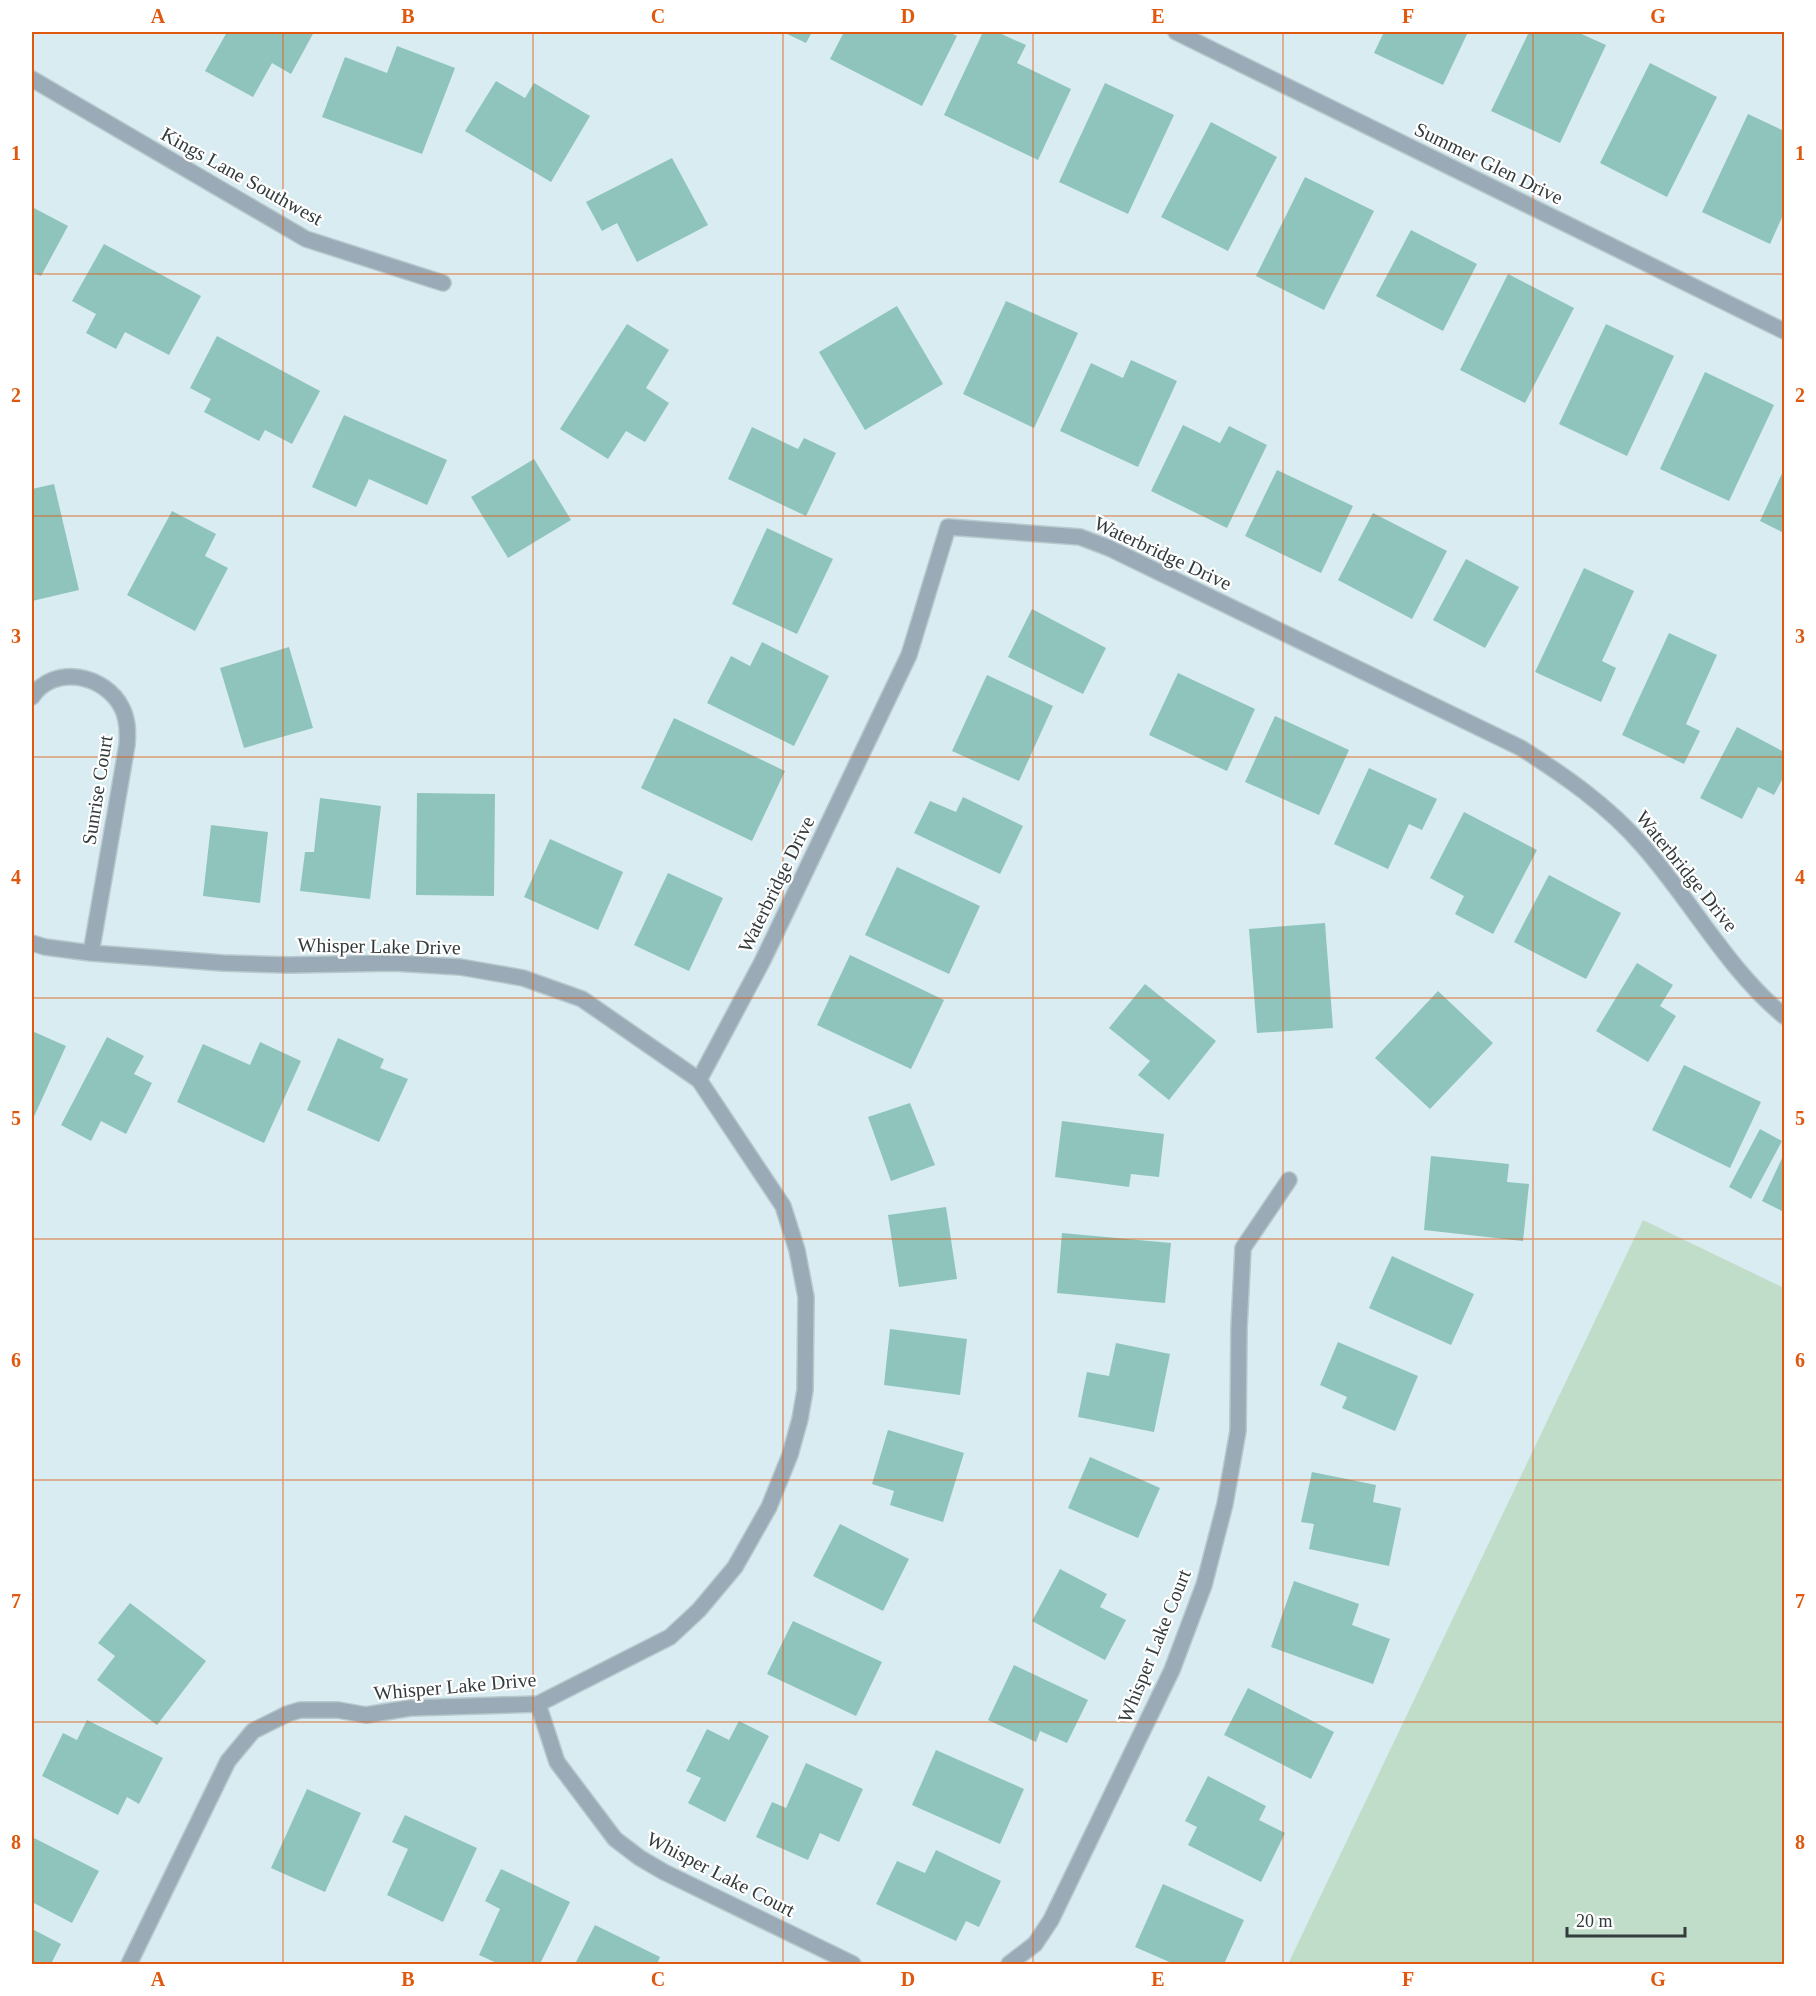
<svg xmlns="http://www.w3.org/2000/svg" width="1816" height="1996" font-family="Georgia,serif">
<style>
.green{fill:#c0ddca}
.building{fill:#8fc4bc}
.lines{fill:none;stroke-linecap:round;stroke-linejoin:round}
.minor-casing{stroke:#b7c9cd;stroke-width:18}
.minor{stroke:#9aaab6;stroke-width:15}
.grid{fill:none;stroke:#df580e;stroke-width:1.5;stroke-opacity:0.55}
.labels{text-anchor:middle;stroke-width:4.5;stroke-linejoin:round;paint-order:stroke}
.street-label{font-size:20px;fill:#333b3d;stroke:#fff}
.neatline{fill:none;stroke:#df580e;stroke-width:2}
.grid-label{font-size:20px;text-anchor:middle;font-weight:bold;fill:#df580e}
</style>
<rect width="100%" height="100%" fill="#d8ecf1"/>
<path class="green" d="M1643,1220L1784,1288V1964H1288Z"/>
<path class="building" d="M227,32H314L291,74L272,63L253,97L205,71Z
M783,32H812L806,43Z
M844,32H949L957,36L922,106L830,59Z
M983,32H997L1026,45L1017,63L1071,89L1038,160L944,115Z
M1384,32H1468L1443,85L1374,53Z
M1529,32H1577L1606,45L1560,143L1491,111Z
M397,46L455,68L422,154L322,117L345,57L387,73Z
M1650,63L1717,97L1667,197L1600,163Z
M496,81L525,98L534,83L590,116L551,182L465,131Z
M1105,83L1174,115L1128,214L1059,182Z
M1748,114L1784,131V213L1770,244L1702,212Z
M1211,122L1277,157L1228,251L1161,217Z
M672,158L708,225L637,262L617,223L602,231L586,202Z
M1305,177L1374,211L1324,310L1256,276Z
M32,207L68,226L41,276L32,272Z
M1411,230L1477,264L1443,331L1376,296Z
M104,244L201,296L169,355L125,332L116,349L86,333L96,314L72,301Z
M1508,274L1574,308L1525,403L1460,370Z
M1006,301L1078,333L1034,428L963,394Z
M897,306L943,384L865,430L819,352Z
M627,324L669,350L646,388L669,403L645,442L626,431L608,459L560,429Z
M1606,324L1674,356L1627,456L1559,424Z
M217,336L320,391L292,444L265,430L259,441L204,412L211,399L190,388Z
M1131,360L1177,381L1138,467L1060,431L1091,363L1123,378Z
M1705,372L1774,405L1729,501L1660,469Z
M344,415L447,460L427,505L369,479L356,507L312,487Z
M1183,425L1220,443L1229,426L1267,445L1227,528L1151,491Z
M752,427L798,449L804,438L836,453L806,516L728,479Z
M534,459L571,520L508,558L471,497Z
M1784,469V533L1760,521Z
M1277,470L1353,506L1321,573L1245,536Z
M54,484L79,590L32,601V489Z
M172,511L216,534L205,556L228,568L195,631L127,595Z
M1373,513L1447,551L1412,619L1338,580Z
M767,528L833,559L797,634L732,604Z
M1466,559L1519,587L1485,648L1433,620Z
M1584,568L1634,591L1602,661L1616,668L1601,702L1535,672Z
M1032,609L1106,648L1083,694L1008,657Z
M1669,633L1717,655L1686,724L1700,731L1684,764L1622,735Z
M762,642L829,676L794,746L707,703L731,656L750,666Z
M289,647L313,728L244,748L220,668Z
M1178,673L1255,709L1227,771L1149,735Z
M987,675L1053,706L1019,781L952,751Z
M1275,716L1349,750L1319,815L1245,782Z
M674,718L785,771L752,841L641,788Z
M1737,727L1784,752V776L1774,795L1758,787L1742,819L1700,798Z
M1369,768L1437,799L1422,830L1409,824L1388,869L1334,844Z
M417,793L495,794L494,896L416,895Z
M963,797L1023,826L1000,874L914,833L930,801L956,812Z
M320,798L381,806L370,899L300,891L305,852H314Z
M1464,812L1537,850L1493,934L1455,914L1464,896L1430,878Z
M211,825L268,832L260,903L203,896Z
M550,839L623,872L598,930L524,897Z
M897,867L980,906L949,974L865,935Z
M668,873L723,898L689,971L634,945Z
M1549,875L1621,913L1586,979L1514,942Z
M1325,923L1333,1028L1257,1033L1249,929Z
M850,955L944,1000L911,1069L817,1025Z
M1637,963L1673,985L1660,1006L1676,1016L1648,1062L1596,1031Z
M1145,984L1216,1041L1169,1100L1138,1075L1150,1061L1109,1028Z
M1438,991L1493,1043L1430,1109L1375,1058Z
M32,1031L66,1046L32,1121Z
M107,1037L144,1056L134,1074L152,1083L126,1134L101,1121L91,1141L61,1125Z
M338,1038L384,1059L380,1068L408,1079L379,1142L307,1110Z
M260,1042L301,1061L264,1143L177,1102L203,1044L250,1065Z
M1684,1065L1761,1102L1730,1168L1652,1130Z
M910,1103L935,1165L891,1181L868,1117Z
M1062,1121L1164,1134L1159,1177L1131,1174L1129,1187L1055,1177Z
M1760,1129L1782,1141L1751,1199L1729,1187Z
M1784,1154V1212L1762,1201Z
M1431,1156L1509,1164L1507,1182L1529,1184L1523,1241L1424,1230Z
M946,1207L957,1279L899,1287L888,1215Z
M1062,1233L1171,1243L1165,1303L1057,1293Z
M1392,1256L1474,1294L1451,1345L1369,1308Z
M890,1329L967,1339L960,1395L884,1385Z
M1338,1342L1418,1376L1395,1431L1342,1408L1347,1397L1320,1385Z
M1116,1343L1170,1354L1154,1432L1078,1417L1087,1372L1109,1376Z
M888,1430L964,1453L943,1522L890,1505L894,1491L872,1484Z
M1090,1457L1160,1488L1138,1538L1068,1508Z
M1312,1472L1376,1485L1373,1502L1401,1508L1389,1566L1309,1549L1314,1524L1301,1522Z
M840,1524L909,1559L883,1611L813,1576Z
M1060,1569L1107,1594L1100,1607L1126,1620L1105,1660L1032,1621Z
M1294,1581L1359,1604L1352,1625L1390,1639L1373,1684L1271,1647Z
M130,1603L206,1661L157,1725L97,1680L115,1656L98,1643Z
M793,1621L882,1662L856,1716L767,1674Z
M1014,1665L1088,1700L1067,1743L1040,1731L1036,1742L988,1720Z
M1248,1688L1334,1732L1311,1779L1224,1735Z
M87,1720L163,1758L139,1804L127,1797L118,1815L42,1776L63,1733L77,1740Z
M739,1721L769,1736L725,1822L688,1803L701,1778L686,1771L707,1729L729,1740Z
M936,1750L1024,1789L1000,1844L912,1805Z
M806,1763L863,1789L839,1842L820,1833L808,1860L756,1837L772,1802L786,1808Z
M1208,1776L1266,1806L1259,1820L1285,1833L1261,1882L1188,1845L1197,1827L1185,1821Z
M307,1789L361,1813L325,1892L271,1868Z
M405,1815L477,1848L443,1922L387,1895L408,1849L392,1842Z
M32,1837L99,1871L72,1923L32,1902Z
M936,1850L1001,1881L979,1927L966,1921L956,1941L876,1904L897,1861L925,1873Z
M501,1869L570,1902L540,1964H499L479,1955L500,1909L485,1901Z
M1163,1884L1244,1920L1224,1964H1174L1135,1947Z
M595,1925L660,1957L657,1964H575Z
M32,1929L61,1944L51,1964H32Z"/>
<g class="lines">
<g class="minor-casing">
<path id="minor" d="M1176,32L1784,331
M32,79L306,239L443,283
M32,697C53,664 105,674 122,708C128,720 128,732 127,745L91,953
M32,943L45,947L91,953L223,963L289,965L394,963L460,967L523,978L582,999L699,1080L783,1206L797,1250L806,1297L805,1390L800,1419L790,1455L769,1507L735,1567L699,1610L670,1637L538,1704L410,1708L366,1715L338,1710H300L287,1714L253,1731L228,1761L129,1964
M699,1080L762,962L909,655L948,527L1080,537L1109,548L1521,748C1565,776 1607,805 1642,845C1691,900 1727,969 1784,1016
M538,1704L557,1762L615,1839L640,1858L664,1872L853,1964
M1009,1964L1035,1944L1051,1920L1172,1670L1204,1585L1225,1504L1238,1431L1239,1328L1243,1248L1289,1180"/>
</g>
<use href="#minor" class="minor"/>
</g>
<path class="grid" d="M283,32V1964M533,32V1964M783,32V1964M1033,32V1964M1283,32V1964M1533,32V1964M32,274H1784M32,516H1784M32,757H1784M32,998H1784M32,1239H1784M32,1480H1784M32,1722H1784"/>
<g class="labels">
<g class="street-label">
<text transform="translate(1489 163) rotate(26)" y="7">Summer Glen Drive</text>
<text transform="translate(242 176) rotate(29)" y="7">Kings Lane Southwest</text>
<text transform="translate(1163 553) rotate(25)" y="7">Waterbridge Drive</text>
<text transform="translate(97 790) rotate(-81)" y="7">Sunrise Court</text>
<text transform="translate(1687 871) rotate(51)" y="7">Waterbridge Drive</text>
<text transform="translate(776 884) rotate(-64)" y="7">Waterbridge Drive</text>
<text transform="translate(379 946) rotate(1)" y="7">Whisper Lake Drive</text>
<text transform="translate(1154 1646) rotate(-68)" y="7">Whisper Lake Court</text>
<text transform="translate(455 1686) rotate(-5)" y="7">Whisper Lake Drive</text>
<text transform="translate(721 1874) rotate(27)" y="7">Whisper Lake Court</text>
</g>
</g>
<rect width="1816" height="1996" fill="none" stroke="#ffffff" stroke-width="66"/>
<path d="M1567 1927v9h118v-9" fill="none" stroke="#333b3d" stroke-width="3"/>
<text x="1576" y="1927" font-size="18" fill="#333b3d" stroke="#ffffff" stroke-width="4.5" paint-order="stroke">20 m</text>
<rect x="33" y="33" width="1750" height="1930" class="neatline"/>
<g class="grid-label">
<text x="158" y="23">A</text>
<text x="408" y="23">B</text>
<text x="658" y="23">C</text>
<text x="908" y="23">D</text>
<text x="1158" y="23">E</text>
<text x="1408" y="23">F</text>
<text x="1658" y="23">G</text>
<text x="16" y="160">1</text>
<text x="1800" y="160">1</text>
<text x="16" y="402">2</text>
<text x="1800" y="402">2</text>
<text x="16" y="643">3</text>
<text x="1800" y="643">3</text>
<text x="16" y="884">4</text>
<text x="1800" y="884">4</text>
<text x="16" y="1125">5</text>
<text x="1800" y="1125">5</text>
<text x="16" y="1367">6</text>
<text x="1800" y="1367">6</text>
<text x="16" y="1608">7</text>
<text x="1800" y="1608">7</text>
<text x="16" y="1849">8</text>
<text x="1800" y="1849">8</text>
<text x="158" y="1986">A</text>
<text x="408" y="1986">B</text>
<text x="658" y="1986">C</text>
<text x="908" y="1986">D</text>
<text x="1158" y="1986">E</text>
<text x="1408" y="1986">F</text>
<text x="1658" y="1986">G</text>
</g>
</svg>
